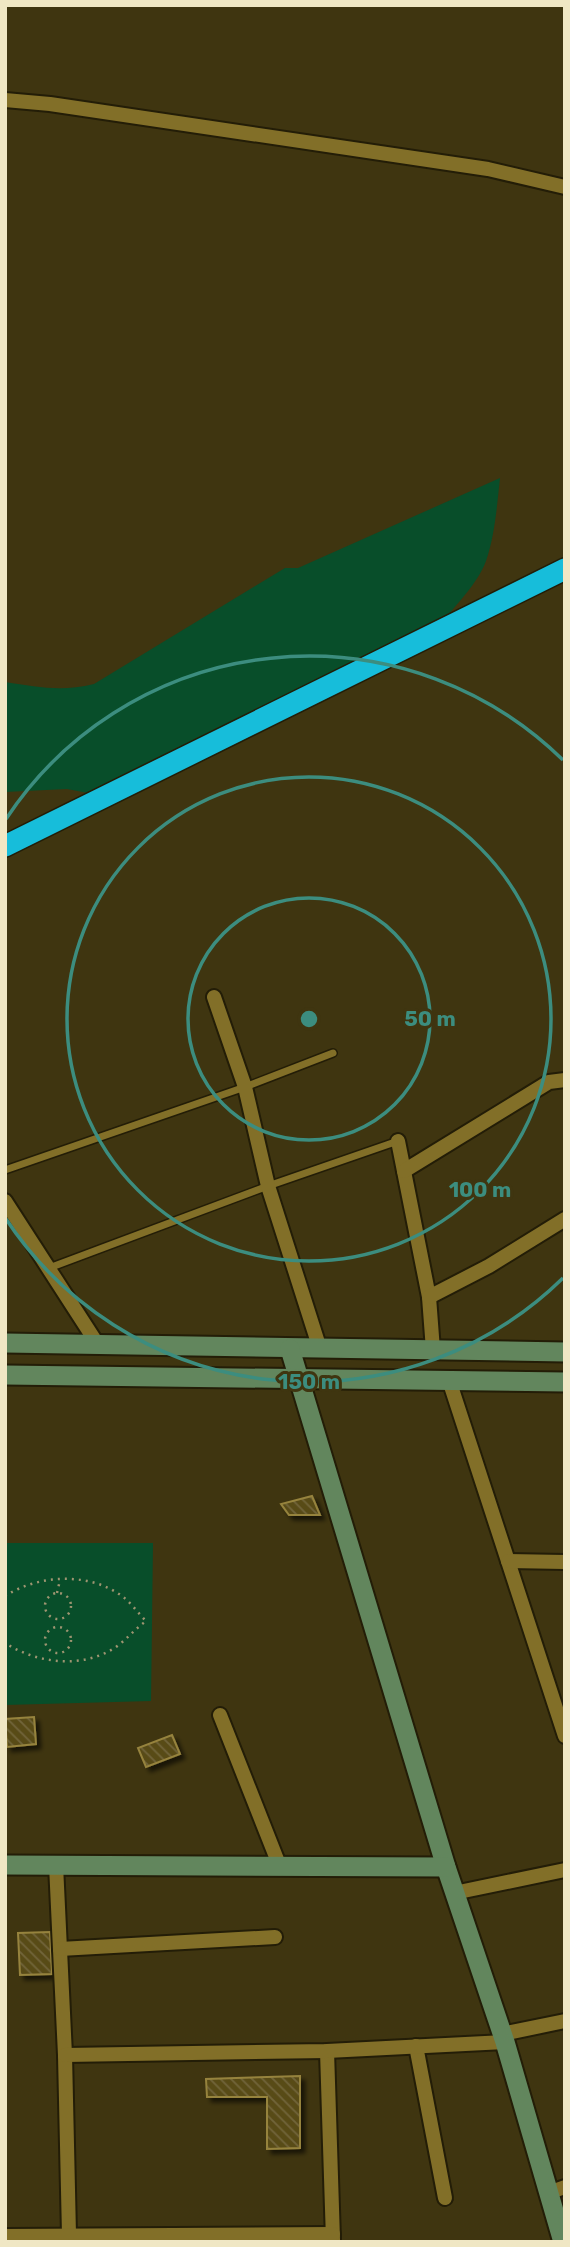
<svg xmlns="http://www.w3.org/2000/svg" width="570" height="2247" font-family="Rubik,sans-serif">
<style>
.green{fill:#084e2a}
.building{fill:url(#building-back-hatch);stroke:#96833e;stroke-width:2;filter:url(#shadow)}
.lines{fill:none;stroke-linecap:round;stroke-linejoin:round}
.lane-casing{stroke:#231d07;stroke-width:10}
.street-casing{stroke:#231d07;stroke-width:18}
.secondary-casing{stroke:#231d07;stroke-width:23}
.highway-casing{stroke:#231d07;stroke-width:24}
.path{stroke:#9e9571;stroke-width:2.5;stroke-dasharray:2 5;stroke-linecap:butt}
.lane{stroke:#826f28;stroke-width:7}
.street{stroke:#826f28;stroke-width:14}
.secondary{stroke:#62865d;stroke-width:19}
.highway{stroke:#17bdda;stroke-width:21}
.ring{fill:none;stroke:#3c8d7f;stroke-width:3.5}
.centre{fill:#3c8d7f;stroke:#3f3510;stroke-width:3.5}
.ring-label{font-size:21px;text-anchor:middle;font-weight:bold;fill:#3c8d7f;stroke:#3f3510;stroke-width:6;stroke-linejoin:round;paint-order:stroke}
</style>
<defs>
<pattern id="building-back-hatch" width="6" height="6" patternUnits="userSpaceOnUse" patternTransform="scale(1.75)"><rect width="6" height="6" fill="#594b19"/><path d="M-1 5l2 2M0 0l6 6M5-1l2 2" fill="none" stroke="#716539"/></pattern>
<filter id="shadow"><feDropShadow dx="4.5" dy="4.5" stdDeviation="2" flood-color="#0009"/></filter>
</defs>
<rect width="100%" height="100%" fill="#3f3510"/>
<!-- green -->
<g class="green">
<path d="M500,478C497,505 495,535 486,561C477,586 447,615 429,636L104,796L67,789L5,792V682C38,687 61,692 94,684L285,568H298Z"/>
<path d="M5,1543H153L151,1701L5,1705Z"/>
</g>
<!-- building -->
<g class="building">
<path d="M312,1496L320,1515H289L281,1504Z"/>
<path d="M34,1717L36,1744L7,1747L5,1719Z"/>
<path d="M172,1735L180,1754L146,1767L138,1748Z"/>
<path d="M50,1932L52,1974L20,1975L18,1933Z"/>
<path d="M300,2076V2148L267,2149V2097H207L206,2079Z"/>
</g>
<g class="lines">
<!-- lane casing -->
<g class="lane-casing">
<g id="lane">
<path d="M5,1170L245,1087L333,1053"/>
<path d="M49,1268L268,1186L398,1141"/>
</g>
</g>
<!-- street casing -->
<g class="street-casing">
<g id="street">
<path d="M5,100L50,104L488,169L565,187"/>
<path d="M214,997L245,1087L268,1186L320,1349"/>
<path d="M398,1141L429,1297L433,1350"/>
<path d="M404,1171L549,1082L565,1080"/>
<path d="M5,1201L98,1345"/>
<path d="M429,1297L489,1266L565,1219"/>
<path d="M449,1380L565,1736"/>
<path d="M508,1561L565,1562"/>
<path d="M220,1715L280,1867"/>
<path d="M56,1865L65,2055L69,2235"/>
<path d="M454,1893L565,1870"/>
<path d="M60,1949L275,1937"/>
<path d="M502,2034L565,2021"/>
<path d="M416,2046L445,2198"/>
<path d="M327,2051L333,2240"/>
<path d="M65,2055L327,2051L505,2042"/>
<path d="M548,2193L565,2187"/>
<path d="M5,2236L333,2234"/>
</g>
</g>
<!-- secondary casing -->
<g class="secondary-casing">
<g id="secondary">
<path d="M5,1343L565,1352"/>
<path d="M290,1349L446,1867L505,2042L563,2242"/>
<path d="M5,1375L565,1382"/>
<path d="M5,1865L446,1867"/>
</g>
</g>
<!-- highway casing -->
<g class="highway-casing">
<path id="highway" d="M5,846L565,569"/>
</g>
<!-- path -->
<g class="path">
<path d="M57,1593L60,1580"/>
<circle cx="58" cy="1606" r="13"/>
<path d="M5,1596C38,1575 86,1572 119,1594C130,1601 137,1612 146,1621C135,1629 127,1639 116,1647C83,1669 38,1664 5,1643"/>
<circle cx="58" cy="1640" r="13"/>
</g>
<!-- lane -->
<use href="#lane" class="lane"/>
<!-- street -->
<use href="#street" class="street"/>
<!-- secondary -->
<use href="#secondary" class="secondary"/>
<!-- highway -->
<use href="#highway" class="highway"/>
</g>
<!-- distance rings -->
<g class="ring">
<circle cx="309" cy="1019" r="121"/>
<circle cx="309" cy="1019" r="242"/>
<path d="M563 1278A363 363 0 0 1 6 1219M6 819A363 363 0 0 1 563 760"/>
</g>
<circle cx="309" cy="1019" r="10" class="centre"/>
<g class="ring-label">
<text x="430" y="1026">50 m</text>
<text x="480" y="1197">100 m</text>
<text x="309" y="1389">150 m</text>
</g>
<!-- border -->
<rect width="570" height="2247" fill="none" stroke="#f0e7c4" stroke-width="14"/>
</svg>
